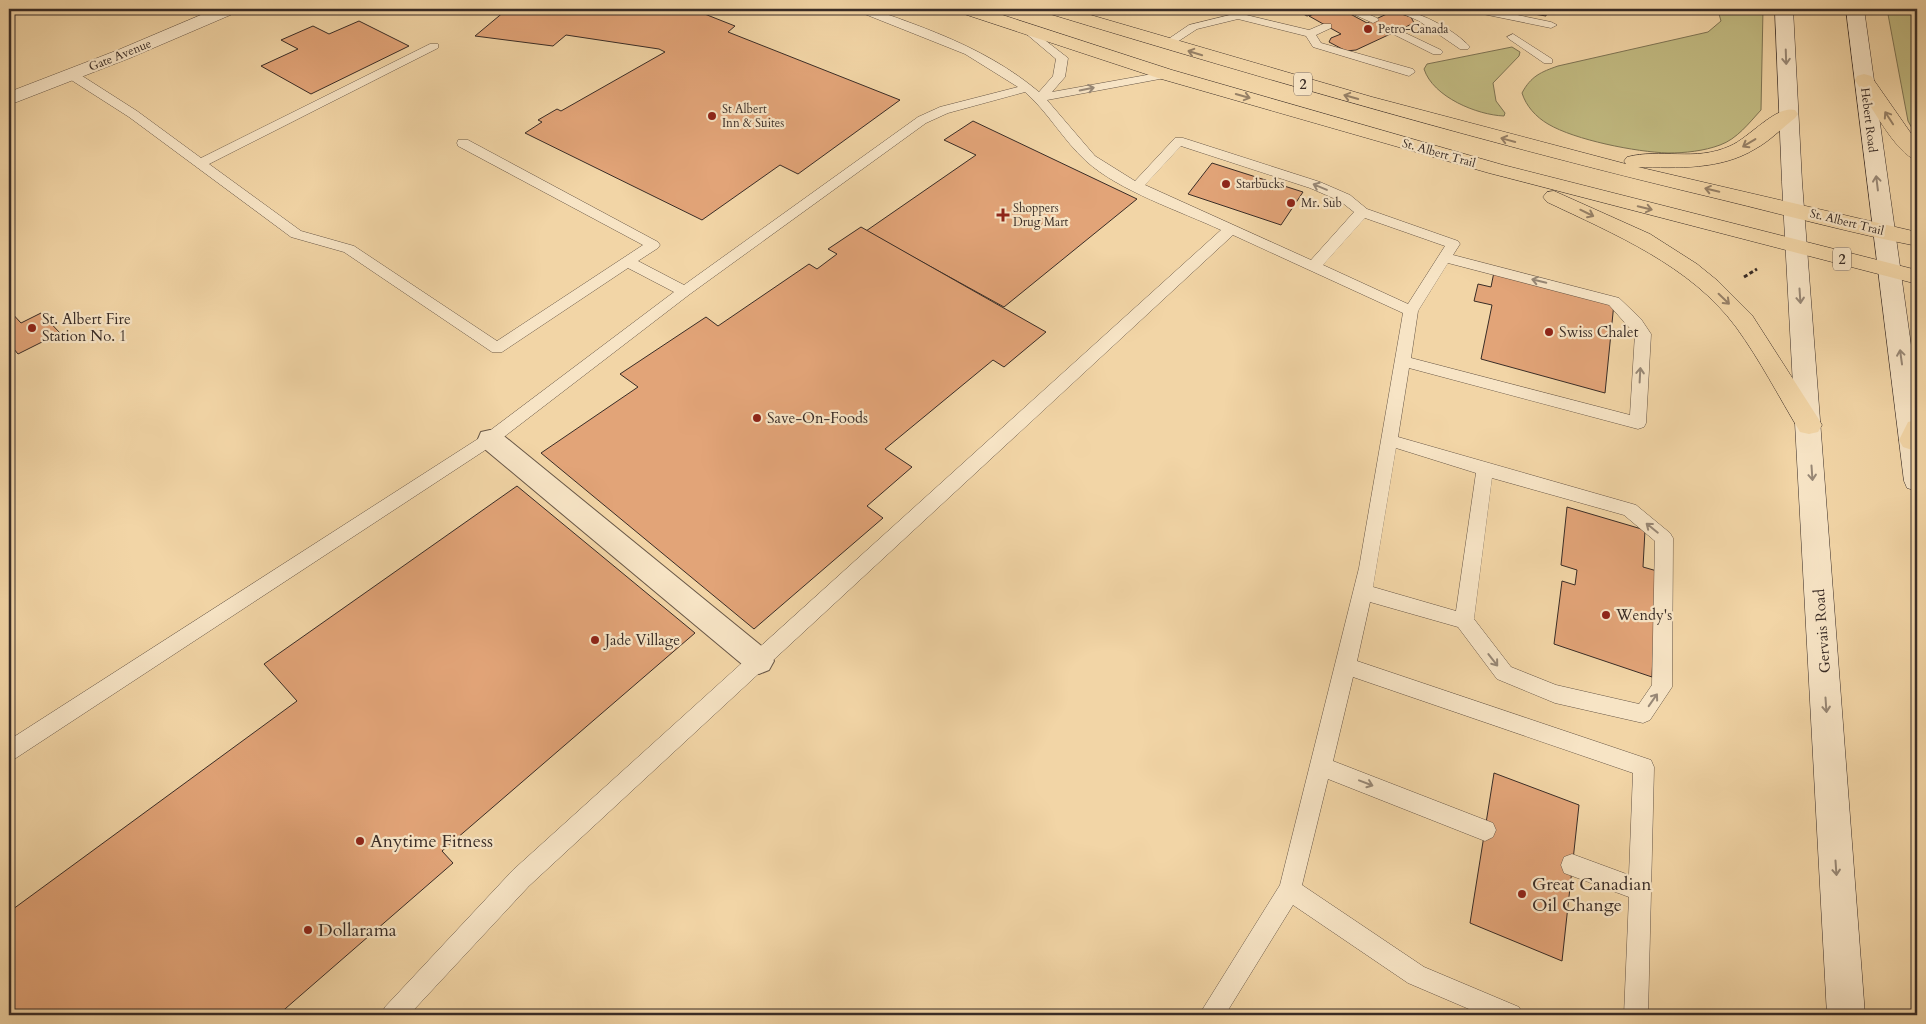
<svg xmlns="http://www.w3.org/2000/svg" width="1926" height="1024" font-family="Cardo,serif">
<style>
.green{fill:#c2bb82;stroke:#7e7454}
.building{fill:#e2a478;stroke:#392c26}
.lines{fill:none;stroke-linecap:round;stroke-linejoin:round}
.service-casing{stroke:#675646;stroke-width:1}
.pedestrian-casing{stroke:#675646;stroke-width:2}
.tertiary-casing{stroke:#675646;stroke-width:1}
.secondary-casing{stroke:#392c26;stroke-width:1}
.primary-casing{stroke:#392c26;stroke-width:1}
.path{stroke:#392c26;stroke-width:3;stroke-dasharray:4 2.5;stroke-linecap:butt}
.service{fill:#f7e4c5;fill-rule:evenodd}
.pedestrian{fill:#f7e4c5;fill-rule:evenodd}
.tertiary{fill:#f7e4c5;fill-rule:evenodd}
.secondary{fill:#f7e4c5;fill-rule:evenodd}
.primary{fill:#f2d5a6;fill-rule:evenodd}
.oneway{stroke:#968066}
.oneway2{stroke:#988876}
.poi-dot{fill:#8f2418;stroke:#f7e4c5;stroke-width:2}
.labels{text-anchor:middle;stroke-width:4.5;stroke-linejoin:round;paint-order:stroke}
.far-poi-label{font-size:12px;fill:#392c26;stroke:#f7e4c5;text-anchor:start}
.far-street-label{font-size:12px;fill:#392c26;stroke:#f7e4c5}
.shield{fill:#f7e4c5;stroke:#726356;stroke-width:1}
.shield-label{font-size:14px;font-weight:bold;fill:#392c26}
.poi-label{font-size:15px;fill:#392c26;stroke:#f7e4c5;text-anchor:start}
.street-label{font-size:15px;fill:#392c26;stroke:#f7e4c5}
.near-poi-label{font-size:18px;fill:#392c26;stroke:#f7e4c5;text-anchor:start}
</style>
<rect width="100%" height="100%" fill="#f2d5a6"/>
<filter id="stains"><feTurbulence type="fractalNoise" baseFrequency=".004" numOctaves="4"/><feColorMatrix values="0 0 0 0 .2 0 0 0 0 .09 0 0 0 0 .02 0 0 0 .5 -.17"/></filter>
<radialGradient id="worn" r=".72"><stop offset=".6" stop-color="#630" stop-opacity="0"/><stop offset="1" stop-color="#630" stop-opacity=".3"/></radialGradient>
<!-- green -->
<g class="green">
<path d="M1714,9H1763L1761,110C1749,123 1737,139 1720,145C1704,151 1685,153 1668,153C1636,152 1575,140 1548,124C1536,117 1526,106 1522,93C1531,76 1541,72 1558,66L1708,32L1721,21L1719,14Z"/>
<path d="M1887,9H1917V137L1908,121Z"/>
<path d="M1512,47L1520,52L1519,56L1493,83L1496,101L1505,113L1504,116C1477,115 1433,97 1424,69L1427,64Z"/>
</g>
<!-- building -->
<g class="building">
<path d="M504,9H692L735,26L728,32L900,100L798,174L780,165L702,220L525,133L542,122L538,120L557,109L561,111L665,52L659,49L566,35L553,46L475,36L505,11Z"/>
<path d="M1294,9H1326L1307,16Z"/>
<path d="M1326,9H1341L1367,23L1389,13H1398L1411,17L1414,23L1356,50L1346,51L1329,42L1331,38L1341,34L1309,16Z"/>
<path d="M1503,9H1547L1546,16Z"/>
<path d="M359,21L409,46L311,94L261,66L298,49L281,40L313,26L329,34Z"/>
<path d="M973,121L1137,199L1004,307L866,231L976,155L944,140Z"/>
<path d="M1212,163L1303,192L1281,225L1188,194Z"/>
<path d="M861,227L1046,332L1004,367L993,360L885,449L912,467L867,506L883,518L754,629L541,453L638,387L620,374L706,317L718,326L809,264L817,269L837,254L828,249Z"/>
<path d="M1494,272L1614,303L1605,393L1481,359L1492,305L1474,301L1478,284L1491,287Z"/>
<path d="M9,310L21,323L41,313L60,333L18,354L9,343Z"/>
<path d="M517,486L695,633L442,851L453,863L278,1015H9V912L297,701L264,664Z"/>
<path d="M1567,507L1645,530L1643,567L1657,571L1652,677L1554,644L1562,581L1575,585L1577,570L1561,565Z"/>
<path d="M1494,773L1579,805L1562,961L1470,923Z"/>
</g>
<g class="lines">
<!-- service casing -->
<g class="service-casing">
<g id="service">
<path d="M856,9C875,9 892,16 911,23C957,40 1001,60 1039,92L1053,76L1056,59L1024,32V28L1028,27L1068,58L1065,77L1052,92L1169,71V77L1165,78L1047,100L1095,156L1135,181L1175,138H1183L1320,182L1350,195L1367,209L1458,241L1460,244L1453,255L1619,298L1641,319L1651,334L1646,423L1644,427L1638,429L1409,368L1398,437L1636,505L1670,533L1673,538L1672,687L1650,720L1643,723L1555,703L1497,679L1458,627L1370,602L1357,661L1651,760L1654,767L1648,1015H1624L1629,897L1564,873L1561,865L1564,857L1572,854L1629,875L1633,773L1353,677L1333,761L1493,823L1496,830L1493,837L1485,841L1328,779L1302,885L1424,967L1519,1007L1523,1015H1483L1408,983L1293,905L1225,1015H1199L1280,885L1359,568L1403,313L1233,235L529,886L409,1015H381L385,1007L513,870L1221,230C1180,211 1119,191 1086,161C1063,140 1048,112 1025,92L948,113L926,123L690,294L496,443L16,758L9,760V740L484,435L674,292L628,268L502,352H492L344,252L291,237L129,117L68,78V72H76L137,111L201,158L430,44H438V48L209,164L301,231L354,246L497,341L643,245L458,146L457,143L458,140H468L658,242L660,245L658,248L638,261L684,285L918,117L940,107L1018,87L965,54L857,11ZM1181,146L1310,188L1340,201L1354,212L1311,260L1145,185ZM1365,218L1445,246L1408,304L1323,265ZM1448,263L1609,305L1635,334L1630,415L1411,358L1418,311ZM1396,448L1476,473L1456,611L1373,587ZM1492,478L1624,515L1655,541L1652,685L1639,704L1556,685L1511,667L1474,619Z"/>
<path d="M1357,9L1377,18L1379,20L1373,23L1353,14V10Z"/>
<path d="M1392,9C1415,8 1455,30 1470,47L1468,49H1460L1419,21Z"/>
<path d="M1467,9H1488L1551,22L1557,25L1551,28L1473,12Z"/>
<path d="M1238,13L1309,30L1323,24H1331V28L1316,35L1321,43L1413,69L1415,72L1409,76L1313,47L1306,36L1238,19L1197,29L1171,46H1163L1161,44L1189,25Z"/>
<path d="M1397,29L1441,50L1443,52L1441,54H1433L1393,34V30Z"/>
<path d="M1513,34L1552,59V63H1544L1509,39L1507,37Z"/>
</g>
</g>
<!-- pedestrian casing -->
<g class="pedestrian-casing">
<path id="pedestrian" d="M490,430L499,432L769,652L774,661L769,670L759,674L749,670L481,446L478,439L481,432Z"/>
</g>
<!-- tertiary casing -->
<g class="tertiary-casing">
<path id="tertiary" d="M215,9H238L235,13L130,58L9,105V92L118,50Z"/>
</g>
<!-- secondary casing -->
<g class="secondary-casing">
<g id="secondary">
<path d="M1775,9H1793L1802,182L1865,1015H1827L1782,182Z"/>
<path d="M1846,9H1864L1917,388V491L1907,488L1904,481Z"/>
</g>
</g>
<!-- primary casing -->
<g class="primary-casing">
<g id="primary">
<path d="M958,9H984L1172,70L1503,165L1917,270V284L1489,173L1158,78L961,13Z"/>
<path d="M1044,9H1070L1372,97L1626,164L1624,161L1627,157C1660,148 1695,162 1730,146C1749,138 1776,105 1795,110L1798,114L1795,118C1782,128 1770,141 1755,149C1721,170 1677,168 1638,167L1917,232V246C1852,233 1788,216 1723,200C1496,146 1271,81 1047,13Z"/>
<path d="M1864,74L1871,76L1917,142V160C1896,155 1867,99 1855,80L1857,76Z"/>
<path d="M1554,191L1650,234L1697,264L1718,281L1752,315L1818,418L1822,425L1818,432L1809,434L1800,432C1779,397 1760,360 1736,327C1690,265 1614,234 1547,202L1543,197L1547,192Z"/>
<path d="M1917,420V448L1912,450L1903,447L1899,440L1908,422Z"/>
</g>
</g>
<!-- path -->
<path class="path" d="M1744,277L1757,269"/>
<!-- service -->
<use href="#service" class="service"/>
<!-- pedestrian -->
<use href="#pedestrian" class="pedestrian"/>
<!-- tertiary -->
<use href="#tertiary" class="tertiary"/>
<!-- secondary -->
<use href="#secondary" class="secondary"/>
<!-- primary -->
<use href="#primary" class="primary"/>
</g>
<!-- one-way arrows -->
<defs><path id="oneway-shaft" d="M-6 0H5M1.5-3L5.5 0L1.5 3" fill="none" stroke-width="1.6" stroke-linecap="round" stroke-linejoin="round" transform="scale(1.25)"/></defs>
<g class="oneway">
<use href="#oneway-shaft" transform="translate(1195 53) rotate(-163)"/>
<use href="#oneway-shaft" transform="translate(1243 96) rotate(16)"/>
<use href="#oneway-shaft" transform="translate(1351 97) rotate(-164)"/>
<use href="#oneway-shaft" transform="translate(1889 118) rotate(-123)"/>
<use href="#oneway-shaft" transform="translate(1508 140) rotate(-165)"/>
<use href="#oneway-shaft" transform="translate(1749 143) rotate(149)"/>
<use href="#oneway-shaft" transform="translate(1712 190) rotate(-167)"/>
<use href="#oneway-shaft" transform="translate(1645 208) rotate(14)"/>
<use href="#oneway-shaft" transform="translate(1587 213) rotate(26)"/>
<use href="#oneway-shaft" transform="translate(1724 299) rotate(44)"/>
</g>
<g class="oneway2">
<use href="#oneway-shaft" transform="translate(1786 57) rotate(88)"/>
<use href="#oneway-shaft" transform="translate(1087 89) rotate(-12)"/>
<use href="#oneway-shaft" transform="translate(1877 183) rotate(-97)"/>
<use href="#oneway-shaft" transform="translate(1320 187) rotate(-157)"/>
<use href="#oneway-shaft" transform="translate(1539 281) rotate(-167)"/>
<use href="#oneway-shaft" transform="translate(1800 296) rotate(86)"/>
<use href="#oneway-shaft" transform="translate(1901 357) rotate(-98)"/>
<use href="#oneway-shaft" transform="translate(1640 375) rotate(-87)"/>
<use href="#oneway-shaft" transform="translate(1812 473) rotate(86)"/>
<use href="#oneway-shaft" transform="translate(1652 528) rotate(-141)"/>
<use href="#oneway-shaft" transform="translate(1493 660) rotate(52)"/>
<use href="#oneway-shaft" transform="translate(1653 700) rotate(-55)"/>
<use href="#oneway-shaft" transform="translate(1826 705) rotate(86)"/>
<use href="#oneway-shaft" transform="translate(1366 783) rotate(21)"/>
<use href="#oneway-shaft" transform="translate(1836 868) rotate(86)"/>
</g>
<!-- markers -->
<g class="poi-dot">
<circle cx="1368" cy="29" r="5"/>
<circle cx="712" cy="116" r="5"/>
<circle cx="1226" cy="184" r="5"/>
<circle cx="1291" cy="203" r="5"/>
<path d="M1000.5 207.5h5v5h5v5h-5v5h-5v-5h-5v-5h5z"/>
<circle cx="32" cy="328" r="5"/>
<circle cx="1549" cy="332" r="5"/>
<circle cx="757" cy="418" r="5"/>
<circle cx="1606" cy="615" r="5"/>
<circle cx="595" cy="640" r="5"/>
<circle cx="360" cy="841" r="5"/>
<circle cx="1522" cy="894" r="5"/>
<circle cx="308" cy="930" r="5"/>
</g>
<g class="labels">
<!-- far-poi labels -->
<g class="far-poi-label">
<text x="1378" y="33">Petro-Canada</text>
<text x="722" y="113">St Albert<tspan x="722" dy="14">Inn &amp; Suites</tspan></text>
<text x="1236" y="188">Starbucks</text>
<text x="1301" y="207">Mr. Sub</text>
<text x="1013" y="212">Shoppers<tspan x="1013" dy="14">Drug Mart</tspan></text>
</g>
<!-- far-street labels -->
<g class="far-street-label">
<text transform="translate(120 55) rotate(-22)" y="4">Gate Avenue</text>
<text transform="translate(1869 120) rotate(83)" y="4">Hebert Road</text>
<text transform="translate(1439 153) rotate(16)" y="4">St. Albert Trail</text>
<text transform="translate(1847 222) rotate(14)" y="4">St. Albert Trail</text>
</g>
<!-- shield labels -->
<g class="shield">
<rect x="1294" y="72.5" width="18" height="23" rx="4"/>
<rect x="1833" y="247.5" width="18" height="23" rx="4"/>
</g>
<g class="shield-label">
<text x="1303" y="89">2</text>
<text x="1842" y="264">2</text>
</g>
<!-- poi labels -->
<g class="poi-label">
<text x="42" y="324">St. Albert Fire<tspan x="42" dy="17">Station No. 1</tspan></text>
<text x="1559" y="337">Swiss Chalet</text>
<text x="767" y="423">Save-On-Foods</text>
<text x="1616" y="620">Wendy's</text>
<text x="605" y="645">Jade Village</text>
</g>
<!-- street labels -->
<g class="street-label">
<text transform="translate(1822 631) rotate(-94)" y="5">Gervais Road</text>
</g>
<!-- near-poi labels -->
<g class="near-poi-label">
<text x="370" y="847">Anytime Fitness</text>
<text x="1532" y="890">Great Canadian<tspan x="1532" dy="21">Oil Change</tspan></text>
<text x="318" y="936">Dollarama</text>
</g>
</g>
<!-- margin -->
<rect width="1926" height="1024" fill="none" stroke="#f2d5a6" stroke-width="30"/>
<rect x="10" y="10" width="1906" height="1004" fill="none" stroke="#392c26" stroke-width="2.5"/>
<rect x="15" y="15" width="1896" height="994" fill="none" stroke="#392c26"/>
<rect width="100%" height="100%" filter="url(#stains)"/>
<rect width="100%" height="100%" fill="url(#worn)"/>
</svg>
